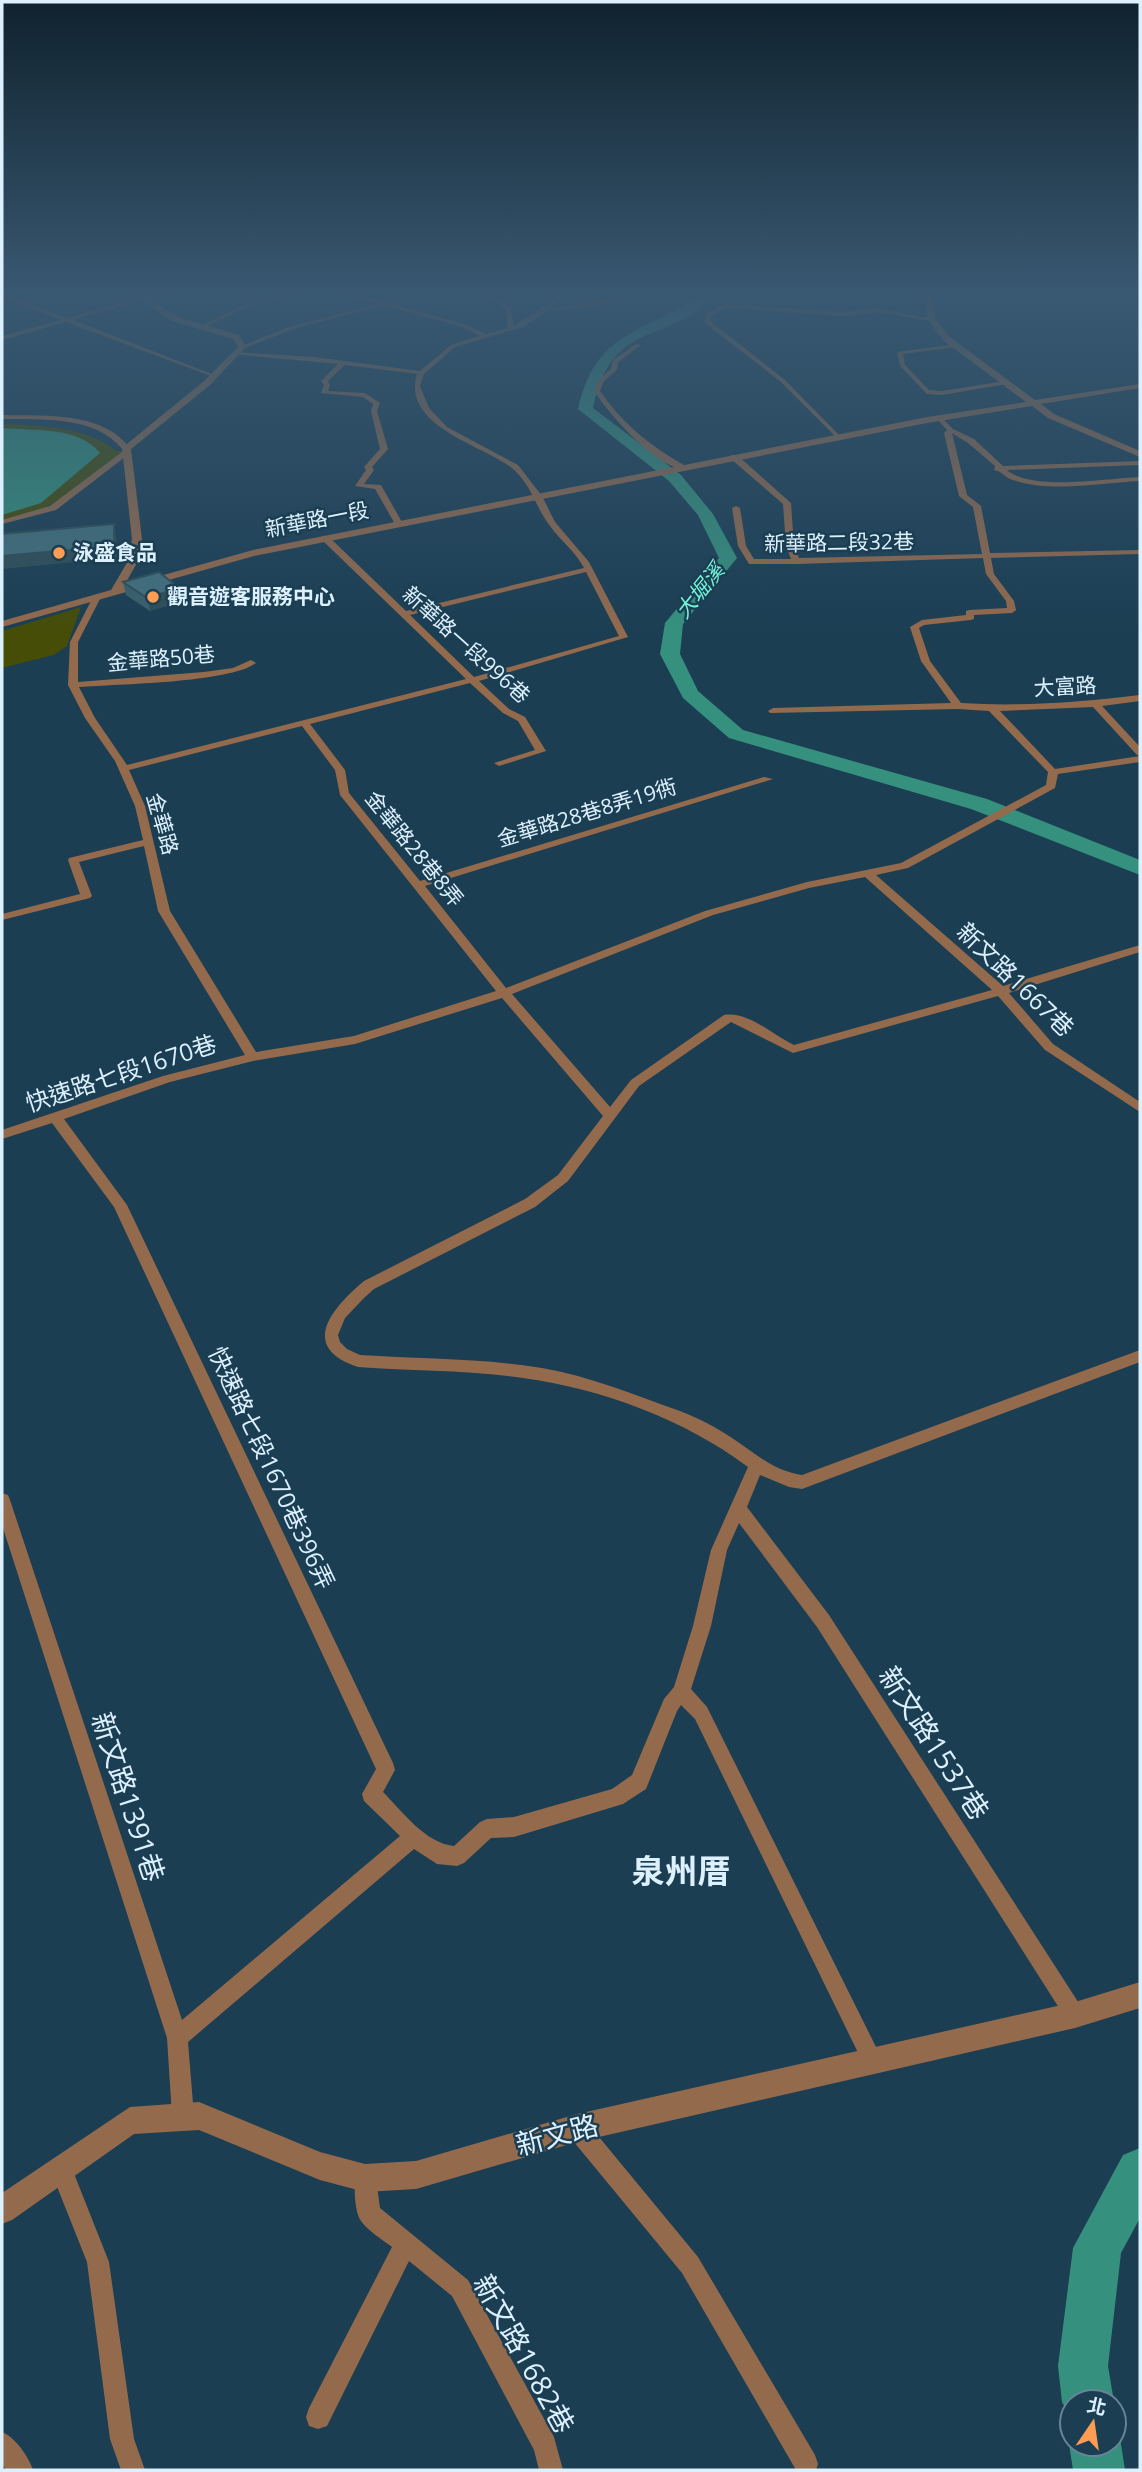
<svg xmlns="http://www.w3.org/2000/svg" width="1142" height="2472" font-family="'Open Sans','Noto Sans TC',sans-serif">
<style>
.green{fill:#454d07}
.water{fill:#35917e}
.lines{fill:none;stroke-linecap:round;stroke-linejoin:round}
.river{fill:#35917e;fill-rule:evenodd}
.minor{fill:#946a4d;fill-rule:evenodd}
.tertiary{fill:#946a4d;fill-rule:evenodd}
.wall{fill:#39606c}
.shaded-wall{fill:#2e4e58}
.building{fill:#42707d;stroke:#2e4e58;stroke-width:2}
.poi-dot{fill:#fc9d53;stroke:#1b3e53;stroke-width:2.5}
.labels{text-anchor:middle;stroke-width:5;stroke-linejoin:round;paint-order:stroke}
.far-street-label{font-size:21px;fill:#dcf0fd;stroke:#1b3e53}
.far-poi-label{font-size:21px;font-weight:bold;fill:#dcf0fd;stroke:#1b3e53;text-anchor:start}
.far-water-label{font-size:21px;font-style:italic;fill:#75f5d8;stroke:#1b3e53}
.street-label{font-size:24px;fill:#dcf0fd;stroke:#1b3e53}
.near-street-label{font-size:28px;fill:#dcf0fd;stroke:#1b3e53}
.near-quarter-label{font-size:33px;font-weight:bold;fill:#dcf0fd;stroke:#1b3e53}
</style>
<rect width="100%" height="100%" fill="#1b3e53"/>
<!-- green -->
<g class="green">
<path d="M2,424C39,425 87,427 117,451H124C86,482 52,513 2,522Z"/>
<path d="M81,607L67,646L54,655L2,668V631Z"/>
</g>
<!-- water -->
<path class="water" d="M2,428C33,431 79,426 100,453L41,503L2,515Z"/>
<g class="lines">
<!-- river -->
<g class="river">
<path d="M698,289H710L712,297C664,347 612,318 593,408L681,475L713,514L737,558L683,624L680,654L698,691L743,730L987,799L1140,860V875L971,809L729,738L683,698L660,654L665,623L719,558L698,515L669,481L578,409C596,330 641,335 699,296Z"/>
<path d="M1140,2148V2218L1121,2253L1108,2366L1114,2402H1072V2421L1062,2402L1058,2366L1073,2248L1123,2155Z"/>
<path d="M1114,2427L1121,2444L1125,2470H1073L1069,2444L1072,2437V2444H1114Z"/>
</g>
<!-- minor -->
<g class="minor">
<path d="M306,289H317L252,305L203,328L198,327L248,303Z"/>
<path d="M329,289H339L467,325L486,334L508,328L506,310L478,289H485L511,308L514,326L552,301L557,289H563L558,302L551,308L616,300L619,302L545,312L523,327L455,347L424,374L420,386L429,408L447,427L518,465L542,496L555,522L589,562L628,637L479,681L509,709L525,717L546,751L499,766L494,763L535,750L518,721L503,713L470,683L310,724L345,770L349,793L420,881L764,777L773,779L425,886L506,988L705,911L807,882L901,863L1046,785L1048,772L989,711L958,709L770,713L768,711L773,708L951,703L921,661L910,627L922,620L966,615V611L969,610L1007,608L1006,601L986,574L983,558L797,564H749L738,546L732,508L736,506L740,508L746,546L754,559H791L786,546L783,504L731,459V455H737L791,503L794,546L799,558L982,554L973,507L959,496L944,433L947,430L937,419V417H941L953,429L974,439L1003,466L1140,461V465L1007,470C1032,492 1108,478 1140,477V481C1099,483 1052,493 1013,480C1005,478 1002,471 994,470L995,466L968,443L952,433L967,495L981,506L990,553L1140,550V554L991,558L994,574L1014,601L1016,610L1012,613L974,615V619L971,620L924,625L919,628L930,661L961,703C1021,707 1081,702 1140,695V701L1102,706L1140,747V756L1137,755L1093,707L1000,711L1055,769L1140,756V762L1058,774L1055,788L908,868L876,875L1003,986L1140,945V952L1009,993L1053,1044L1140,1102V1112L1045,1050L998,996L793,1053L731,1022L639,1086L568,1181L535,1207L374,1289L364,1298L345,1318L338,1335L340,1342L347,1349L360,1355C420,1359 482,1358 542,1368C589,1376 635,1395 680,1411C698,1418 716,1427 732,1438C755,1453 773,1471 802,1475L1140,1350V1362L802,1489L789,1487L760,1475L747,1507L829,1615L1082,2008L1085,2015L1082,2022L1075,2025L1068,2022L817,1627L739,1523L727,1550L711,1626L691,1689L707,1707L879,2053L883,2060L879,2067L872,2071L865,2067L695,1719L681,1705L677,1711L646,1789L623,1804L514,1837L491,1838L464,1863L457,1866L437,1864L414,1849L188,2042L194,2116L191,2124L183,2127L175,2124L172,2116L167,2038L2,1525V1493L8,1495L10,1500L182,2020L400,1836L364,1801L362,1794L376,1769L114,1207L52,1123L2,1139V1130L163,1076L245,1055L158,911L144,846L79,862L92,896L90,898L2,920V914L80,894L68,860L69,858L143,840L135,806L115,761L85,718L68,685L70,642L93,597L97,594L101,597L78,642V682L204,672L233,668L251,660L256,663C229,683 117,684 79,687L95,718L127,765L466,679L322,540V536H328L406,611L584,568C576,552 560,540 550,526C536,508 531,484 512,468C483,445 401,426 417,374L345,365L328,381L330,385L328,391L365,393L380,403L377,411L388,449L372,467L374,470L364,484L381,485L403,524L399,526L395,524L375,489L355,486L366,470L364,467L380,449L371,411L373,404L363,397L321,393L324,385L321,381L338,364L231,354L234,352L314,357L420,371L451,345L480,336L463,327L383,305L296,328L244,348L239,347L292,326L378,304ZM586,572L619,636L474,677L410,615ZM302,726L335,770L340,795L496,991L354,1036L256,1052L170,911L145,806L129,770ZM865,877L992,990L794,1045C772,1035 749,1011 724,1015L631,1080L610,1107L512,994L713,915L809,888ZM502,998L603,1116L558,1175L525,1199L364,1281C332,1308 298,1347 358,1367C413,1371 468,1370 523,1378C602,1389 684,1419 748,1467L711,1550L693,1626L674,1687L664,1699L632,1775L612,1789L514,1817L487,1819L480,1822L454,1846C425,1843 403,1812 383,1792L395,1770L393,1763L127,1205L64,1119L170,1082L253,1061L355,1044Z"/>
<path d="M168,290L173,291L73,320L214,375V377L66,322L2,340V336L61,320L2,297V293L67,318Z"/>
<path d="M724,304L845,312L876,308L934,319L931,321L876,312L845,316L725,308L711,316L710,321L785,380L840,436L838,439L781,382L705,323L706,314Z"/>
<path d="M636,344L641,345L618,362L617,370L604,381L600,391C622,423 650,446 684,465V469C656,468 609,414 594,391L599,379L611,369L613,360Z"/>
<path d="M957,344L955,347L903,354L905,365L929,390L942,391L1005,381L1007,384L942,395L927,394L900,366L897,352Z"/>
<path d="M2,415C44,416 102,411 130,448L123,450C96,415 42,420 2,419Z"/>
<path d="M122,452L129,454L56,510L2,524V520L50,506Z"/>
<path d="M577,2117L585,2120L698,2257L815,2455L818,2464L816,2470H796L682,2273L569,2136L566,2128L569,2120Z"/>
<path d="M61,2158L69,2161L109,2262L134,2439L145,2470H121L110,2439L87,2262L50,2169L53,2161Z"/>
<path d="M365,2167L373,2170L376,2178L380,2208L468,2280L554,2437L563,2470H539L534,2450L452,2296L409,2261L327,2426L318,2429L309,2426L306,2417L309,2408L392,2247C383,2240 368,2231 361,2221C354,2212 353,2180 357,2170Z"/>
<path d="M2,2432C16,2438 28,2456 33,2470H6L2,2464Z"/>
</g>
<!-- tertiary -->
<g class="tertiary">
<path d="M127,289H135L178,317L239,335L246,347L210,385L131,449L142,539L138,561L124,586L253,550L927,417L1026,402L944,341L927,319L926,289H934L935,319L950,337L1035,400L1140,384V388L1041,404L1054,414L1140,451V457L1048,418L1032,406L927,423L254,556L2,627V621L111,590L128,561L132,539L122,448L204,381L238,347L233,339L172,321Z"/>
<path d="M1140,1982V2008L1075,2028L577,2142L416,2189L365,2192L320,2180L199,2130L134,2134L12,2220L2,2224V2193L130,2107L199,2102L320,2152L365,2164L416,2161L577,2114L1075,2002Z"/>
</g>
</g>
<!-- wall -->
<path class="wall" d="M123,582L182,601L150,611L126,595Z"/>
<!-- shaded-wall -->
<g class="shaded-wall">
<path d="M114,524L116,537L117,558L2,569V556Z"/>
<path d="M179,588L182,601L150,611L147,598Z"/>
</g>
<!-- building -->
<g class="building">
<path d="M114,524V546L2,556V534Z"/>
<path d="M159,572L179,588L147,598L123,582Z"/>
</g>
<!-- sky -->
<linearGradient id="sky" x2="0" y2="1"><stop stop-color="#0f222e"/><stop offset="0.46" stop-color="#395871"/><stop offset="1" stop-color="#395871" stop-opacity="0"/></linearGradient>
<rect width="1142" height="635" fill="url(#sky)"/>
<!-- markers -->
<g class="poi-dot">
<circle cx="59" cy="553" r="7"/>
<circle cx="153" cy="597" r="7"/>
</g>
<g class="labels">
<!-- far-street labels -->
<g class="far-street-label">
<text transform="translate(317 520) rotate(-11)" y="7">新華路一段</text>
<text transform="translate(839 543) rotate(-1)" y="7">新華路二段32巷</text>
<text transform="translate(466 645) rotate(42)" y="7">新華路一段996巷</text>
<text transform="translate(161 659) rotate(-5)" y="7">金華路50巷</text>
<text transform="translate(1065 687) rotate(-3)" y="7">大富路</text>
<text transform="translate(587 813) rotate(-17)" y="7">金華路28巷8弄19衖</text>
<text transform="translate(162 824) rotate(74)" y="7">金華路</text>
<text transform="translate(414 849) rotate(51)" y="7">金華路28巷8弄</text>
</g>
<!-- far-poi labels -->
<g class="far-poi-label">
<text x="73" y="560">泳盛食品</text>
<text x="167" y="604">觀音遊客服務中心</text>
</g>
<!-- far-water labels -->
<g class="far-water-label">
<text transform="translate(700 591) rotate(-51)" y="7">大堀溪</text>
</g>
<!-- street labels -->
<g class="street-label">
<text transform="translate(1015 980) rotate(44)" y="8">新文路1667巷</text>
<text transform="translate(121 1074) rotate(-18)" y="8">快速路七段1670巷</text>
<text transform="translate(271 1468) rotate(65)" y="8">快速路七段1670巷396弄</text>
</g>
<!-- near-street labels -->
<g class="near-street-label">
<text transform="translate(934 1743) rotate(57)" y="10">新文路1537巷</text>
<text transform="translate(128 1797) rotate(72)" y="10">新文路1391巷</text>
<text transform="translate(557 2135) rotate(-15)" y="10">新文路</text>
<text transform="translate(524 2354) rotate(61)" y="10">新文路1682巷</text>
</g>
<!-- near-quarter labels -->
<g class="near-quarter-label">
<text x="681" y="1883">泉州厝</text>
</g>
</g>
<!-- border -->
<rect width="1142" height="2472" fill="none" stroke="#dcf0fd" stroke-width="7"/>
<!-- north arrow -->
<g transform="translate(1093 2423) rotate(13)"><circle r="33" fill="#1b3e53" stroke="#688597" stroke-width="2"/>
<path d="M0-5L12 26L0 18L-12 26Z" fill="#fc9d53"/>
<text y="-10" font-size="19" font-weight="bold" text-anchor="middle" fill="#dcf0fd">北</text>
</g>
</svg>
